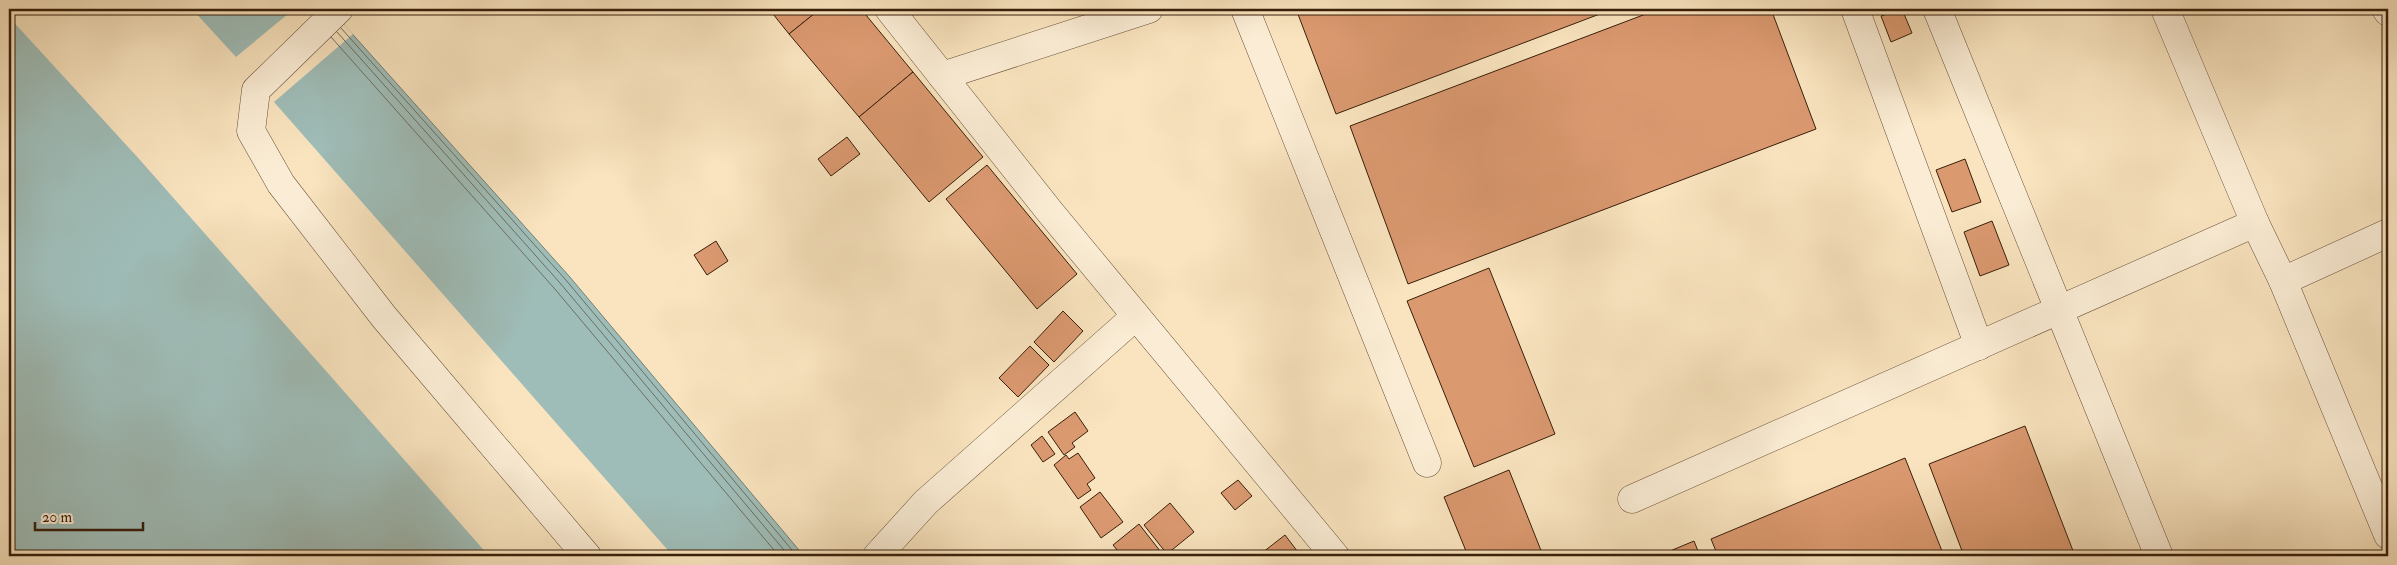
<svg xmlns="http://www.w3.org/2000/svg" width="2397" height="565" font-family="'IM FELL Double Pica',serif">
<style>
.water{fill:#9fbdb8;stroke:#767e72}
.pier{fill:#f9e4bf}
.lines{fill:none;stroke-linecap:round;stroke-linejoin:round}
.shore{stroke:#6c6e61;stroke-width:1}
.building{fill:#db9970;stroke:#381f0a}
.minor-casing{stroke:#685037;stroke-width:29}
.minor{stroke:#fbedd5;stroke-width:28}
</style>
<rect width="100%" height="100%" fill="#f9e4bf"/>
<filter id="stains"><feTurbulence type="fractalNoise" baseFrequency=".004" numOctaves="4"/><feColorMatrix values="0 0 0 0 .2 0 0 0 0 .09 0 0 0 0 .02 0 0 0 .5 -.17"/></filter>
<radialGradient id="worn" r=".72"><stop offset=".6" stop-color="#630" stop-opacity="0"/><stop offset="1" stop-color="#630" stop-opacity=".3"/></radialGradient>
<!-- water -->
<path class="water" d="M9,9H330L569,276L804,556H9Z"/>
<!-- pier -->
<path class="pier" d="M9,9H192L236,57L294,9H330L353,34L274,102L673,556H489L140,160L9,17Z"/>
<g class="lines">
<!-- shore -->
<g class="shore">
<path d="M341,28L565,279L797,556"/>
<path d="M337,32L560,283L789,556"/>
<path d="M331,37L554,288L779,556"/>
</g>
</g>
<!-- building -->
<g class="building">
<path d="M769,9H820L789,34Z"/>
<path d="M820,9H861L913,72L859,117L789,34Z"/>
<path d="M1296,9H1613L1336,114Z"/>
<path d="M1659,9H1771L1816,129L1408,284L1350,126Z"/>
<path d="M1902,9L1912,33L1891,42L1881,16Z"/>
<path d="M913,72L983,157L929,202L859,117Z"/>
<path d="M847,137L860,154L831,176L818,159Z"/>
<path d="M1965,159L1981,202L1952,212L1936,170Z"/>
<path d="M987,165L1077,274L1037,309L946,199Z"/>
<path d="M1992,221L2009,265L1980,276L1964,232Z"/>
<path d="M716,241L728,261L707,275L694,255Z"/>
<path d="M1489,268L1555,434L1474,467L1407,301Z"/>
<path d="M1063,311L1083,331L1054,362L1034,342Z"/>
<path d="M1030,346L1049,365L1018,397L999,378Z"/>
<path d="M1075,412L1088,431L1072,443L1075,447L1064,455L1048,432Z"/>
<path d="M2025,426L2075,556H1964L1929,464Z"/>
<path d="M1042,436L1055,454L1043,462L1031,445Z"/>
<path d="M1078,453L1095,478L1087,484L1091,490L1078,499L1054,465L1066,455L1069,459Z"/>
<path d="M1905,458L1944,556H1718L1711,539Z"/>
<path d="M1509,470L1542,553L1535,556H1468L1444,497Z"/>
<path d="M1238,480L1252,496L1235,510L1221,493Z"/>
<path d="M1100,492L1123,522L1101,538L1080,507Z"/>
<path d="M1170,503L1194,532L1167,554L1144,525Z"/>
<path d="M1139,524L1164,556H1122L1113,545Z"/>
<path d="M1285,535L1301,556H1258Z"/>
<path d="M1694,541L1700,556H1658Z"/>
</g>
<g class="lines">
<!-- minor casing -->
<g class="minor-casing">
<g id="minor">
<path d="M339,9L256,90L251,131L281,184L384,317L587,556"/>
<path d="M889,9L1050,212L1335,556"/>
<path d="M1245,9L1427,463"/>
<path d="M1855,9L1979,346"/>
<path d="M1937,9L2159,556"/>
<path d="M2165,9L2255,223L2283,281L2388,535"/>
<path d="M2386,9L2388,12"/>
<path d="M942,76L1149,9"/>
<path d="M2283,281L2388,233"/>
<path d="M1632,499L2255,223"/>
<path d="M877,556L926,502L1136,316"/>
</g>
</g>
<!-- minor -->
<use href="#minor" class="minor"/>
</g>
<!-- margin -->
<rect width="2397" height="565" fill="none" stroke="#f9e4bf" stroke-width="30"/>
<rect x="10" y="10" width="2377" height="545" fill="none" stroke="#381f0a" stroke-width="2.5"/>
<rect x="15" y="15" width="2367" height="535" fill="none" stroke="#381f0a"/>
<!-- scale -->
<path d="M35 522v8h108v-8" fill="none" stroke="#381f0a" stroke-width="2.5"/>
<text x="42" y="522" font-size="15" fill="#381f0a" stroke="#fbedd5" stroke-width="4" paint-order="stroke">20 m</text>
<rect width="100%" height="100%" filter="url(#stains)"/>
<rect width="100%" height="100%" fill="url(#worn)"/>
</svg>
